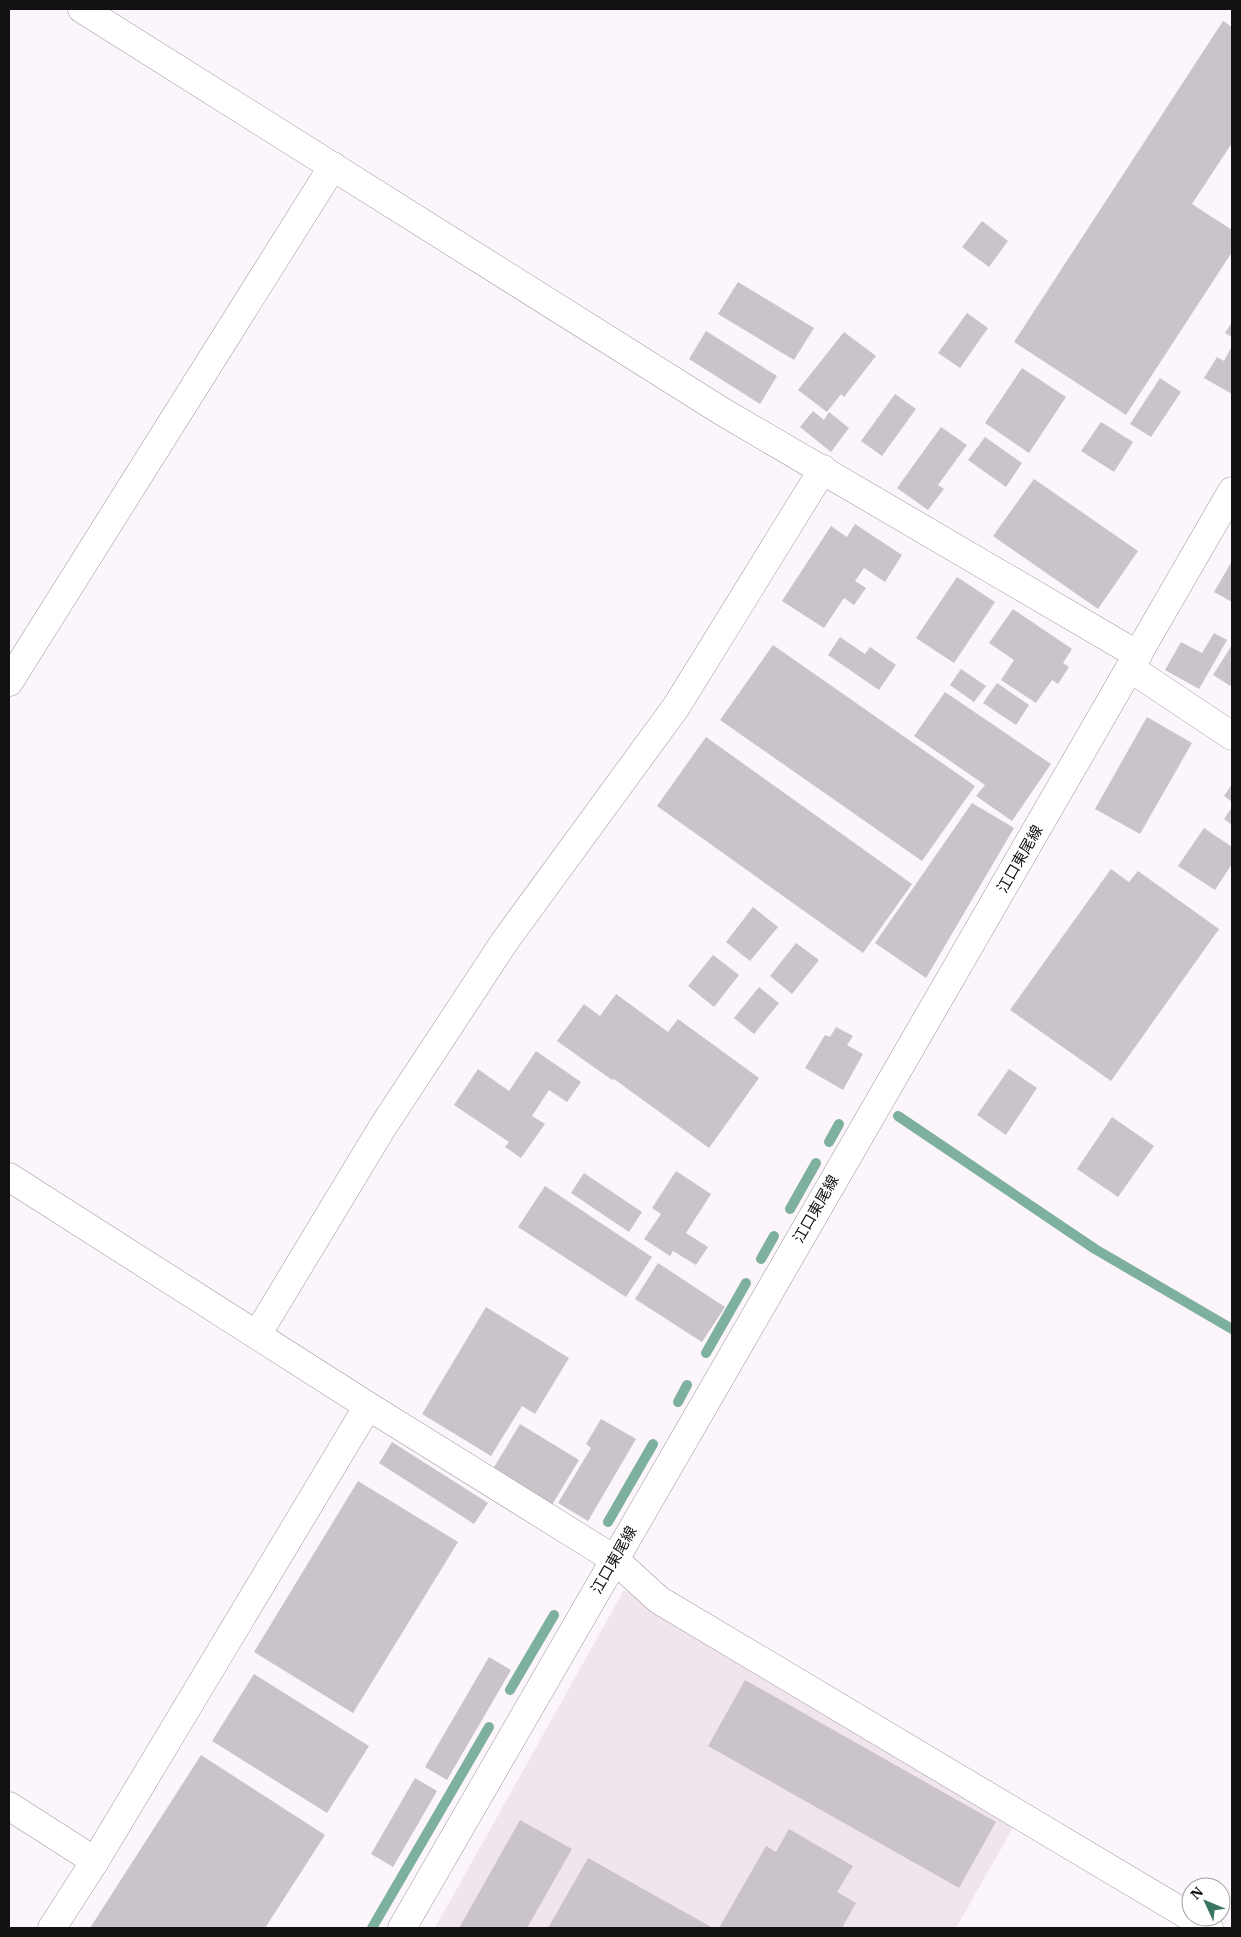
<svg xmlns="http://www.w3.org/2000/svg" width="1241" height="1937" font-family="'IBM Plex Serif','Noto Sans JP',serif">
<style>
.built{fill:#f0e5ef}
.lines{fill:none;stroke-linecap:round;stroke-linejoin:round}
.stream{stroke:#7eb09e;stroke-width:10}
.building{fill:#cac4ca}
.street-casing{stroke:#9e989e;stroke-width:29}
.secondary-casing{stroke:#9e989e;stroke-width:29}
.street{stroke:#fff;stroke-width:28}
.secondary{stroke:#fff;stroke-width:28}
.labels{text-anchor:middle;stroke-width:4.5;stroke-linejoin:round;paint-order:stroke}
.street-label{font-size:15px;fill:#121012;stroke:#fff}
</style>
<rect width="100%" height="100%" fill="#fcf5fb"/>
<!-- built -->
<path class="built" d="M624,1590L1014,1826L956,1928H435Z"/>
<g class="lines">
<!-- stream -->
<g class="stream">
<path d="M898,1116L1095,1249L1232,1329"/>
<path d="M829,1142L839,1124"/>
<path d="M790,1209L816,1163"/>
<path d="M761,1259L774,1236"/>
<path d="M706,1353L746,1283"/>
<path d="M678,1402L687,1385"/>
<path d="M608,1522L653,1444"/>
<path d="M510,1690L554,1615"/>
<path d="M372,1928L489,1727"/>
</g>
</g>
<!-- building -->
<g class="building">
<path d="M1223,21L1232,27V143L1192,204L1232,230V252L1126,415L1014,342Z"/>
<path d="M982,221L1008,241L989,267L962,247Z"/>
<path d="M738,282L814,328L794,360L718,314Z"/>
<path d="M967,313L988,328L960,368L938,353Z"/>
<path d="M1232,322V337L1225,333Z"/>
<path d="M706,331L777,376L760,404L689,359Z"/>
<path d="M844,332L876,356L844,397L841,394L827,412L798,390Z"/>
<path d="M1232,346V394L1204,378L1217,357L1224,361Z"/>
<path d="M1022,368L1066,397L1029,453L985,423Z"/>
<path d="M1160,378L1181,392L1151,437L1130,424Z"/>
<path d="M895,394L916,409L882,456L861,441Z"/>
<path d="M813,411L824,420L829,412L849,428L831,452L800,427Z"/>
<path d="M1101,422L1133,442L1114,472L1081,451Z"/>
<path d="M941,427L967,445L938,485L944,489L928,510L897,488Z"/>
<path d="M985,437L1022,463L1006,487L968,460Z"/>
<path d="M1034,479L1138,551L1098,609L993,536Z"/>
<path d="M855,524L902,555L885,582L864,568L855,581L866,588L854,605L844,598L824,628L782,601L831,526L847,537Z"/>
<path d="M1232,561V602L1214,592Z"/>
<path d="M957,577L995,602L954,663L916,638Z"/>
<path d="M1013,609L1072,649L1063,663L1069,667L1058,684L1052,680L1036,703L1001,680L1014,660L989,643Z"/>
<path d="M1214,633L1227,640L1199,689L1165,670L1181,642L1202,653Z"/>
<path d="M840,637L865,654L870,647L896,665L879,690L828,655Z"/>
<path d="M773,645L975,786L922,861L720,720Z"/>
<path d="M1232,645V687L1213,675Z"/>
<path d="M961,669L986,686L974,702L950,685Z"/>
<path d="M997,683L1029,705L1016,725L983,703Z"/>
<path d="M945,692L1051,764L1012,821L976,796L985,785L914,736Z"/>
<path d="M1147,717L1192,743L1140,834L1095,809Z"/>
<path d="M706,737L912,884L863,953L657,806Z"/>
<path d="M1232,784V802L1224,796Z"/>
<path d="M972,803L1014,828L926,978L875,943Z"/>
<path d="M1232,807V825L1224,819Z"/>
<path d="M1204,828L1232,847V864L1215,890L1178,866Z"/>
<path d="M1111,869L1129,882L1138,871L1219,929L1111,1081L1010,1010Z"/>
<path d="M753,907L778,927L750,961L726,942Z"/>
<path d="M796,943L819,960L792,994L770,976Z"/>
<path d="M713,955L739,975L714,1007L688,986Z"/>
<path d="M759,987L779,1003L754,1034L734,1018Z"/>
<path d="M616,994L668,1032L678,1019L759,1078L709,1148L614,1079L612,1080L557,1041L584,1004L600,1016Z"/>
<path d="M836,1027L853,1036L847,1045L863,1054L843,1090L805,1068L825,1035L830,1037Z"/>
<path d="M536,1051L581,1082L567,1102L549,1090L532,1116L545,1124L521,1158L505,1147L509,1142L454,1105L478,1069L509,1091Z"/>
<path d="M1009,1069L1037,1088L1006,1135L977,1115Z"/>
<path d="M1112,1117L1154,1146L1118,1197L1077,1169Z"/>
<path d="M676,1171L711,1194L686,1233L708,1247L696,1265L673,1251L670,1256L644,1239L661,1214L652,1208Z"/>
<path d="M584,1173L642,1212L629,1232L571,1193Z"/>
<path d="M545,1186L652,1257L626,1297L518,1227Z"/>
<path d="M658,1263L725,1307L702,1342L635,1299Z"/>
<path d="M486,1307L569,1358L535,1414L522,1406L491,1456L422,1414Z"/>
<path d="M601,1419L636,1439L588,1521L558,1503L591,1448L586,1444Z"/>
<path d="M520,1424L579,1460L552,1505L493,1469Z"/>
<path d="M392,1442L488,1503L474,1524L379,1463Z"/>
<path d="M358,1481L458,1542L353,1713L254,1652Z"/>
<path d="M489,1657L511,1670L447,1780L425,1767Z"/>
<path d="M254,1674L369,1746L327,1813L212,1741Z"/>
<path d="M745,1680L996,1822L959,1888L708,1746Z"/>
<path d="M201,1755L325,1835L265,1928H90Z"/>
<path d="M415,1778L437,1791L393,1867L371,1854Z"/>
<path d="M520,1820L572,1849L527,1928H459Z"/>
<path d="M789,1829L853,1866L837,1892L856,1903L842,1928H719L766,1846L776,1852Z"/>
<path d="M588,1858L713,1928H548Z"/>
</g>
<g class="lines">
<!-- street casing -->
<g class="street-casing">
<g id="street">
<path d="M82,9L723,412L1138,655"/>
<path d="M1130,668L1232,736"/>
<path d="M9,682L333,166"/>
<path d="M9,1177L368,1406L614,1559L659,1600L1209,1928"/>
<path d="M257,1335L382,1128L505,941L676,707L823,469"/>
<path d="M9,1806L95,1861"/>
<path d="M52,1928L95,1861L368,1406"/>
</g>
</g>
<!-- secondary casing -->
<g class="secondary-casing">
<path id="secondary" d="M402,1928L1232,491"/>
</g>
<!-- street -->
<use href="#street" class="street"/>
<!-- secondary -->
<use href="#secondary" class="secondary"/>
</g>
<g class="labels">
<!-- street labels -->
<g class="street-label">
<text transform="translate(1020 859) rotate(-60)" y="5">江口東尾線</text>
<text transform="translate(816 1209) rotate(-60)" y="5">江口東尾線</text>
<text transform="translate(614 1560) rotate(-60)" y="5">江口東尾線</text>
</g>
</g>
<!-- border -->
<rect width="1241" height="1937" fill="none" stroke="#121012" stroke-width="20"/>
<!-- north arrow -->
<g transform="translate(1206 1902) rotate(314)"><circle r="24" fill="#ffffff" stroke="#a09fa0"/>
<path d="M0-4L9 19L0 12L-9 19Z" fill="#387662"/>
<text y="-8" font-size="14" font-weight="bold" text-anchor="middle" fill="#121012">N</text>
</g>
</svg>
